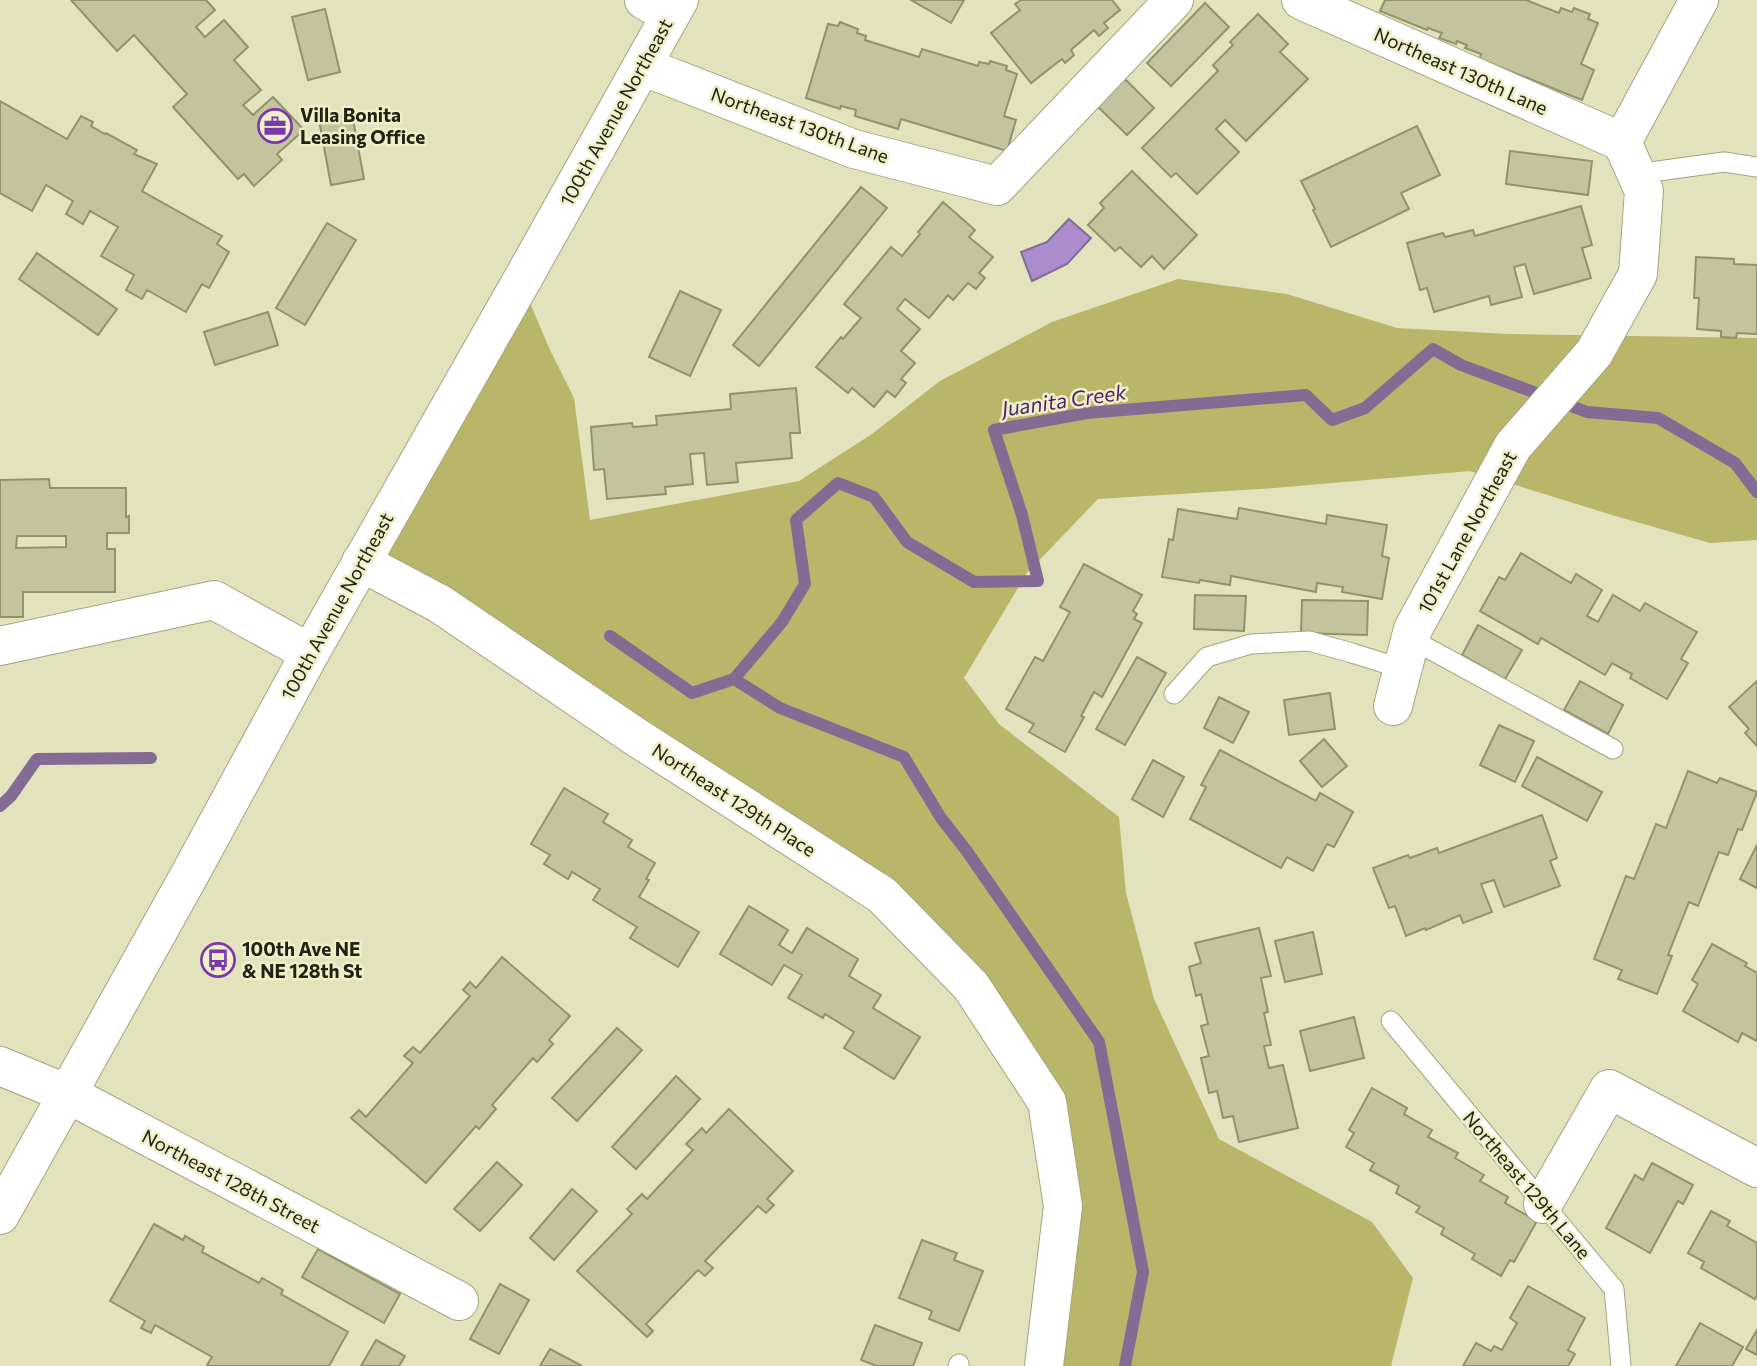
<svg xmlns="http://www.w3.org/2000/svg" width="1757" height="1366" font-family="Commissioner,sans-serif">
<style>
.forest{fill:#b8b669}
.water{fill:#ac8ccc;stroke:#836c94;stroke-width:2}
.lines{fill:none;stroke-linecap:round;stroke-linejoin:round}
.stream{stroke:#836c94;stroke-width:12}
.building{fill:#c3c39e;stroke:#92926f;stroke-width:2;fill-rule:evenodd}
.service-casing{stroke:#a4a480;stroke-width:21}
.minor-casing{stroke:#a4a480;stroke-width:40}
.secondary-casing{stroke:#a4a480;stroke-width:40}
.service{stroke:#fff;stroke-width:19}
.minor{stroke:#fff;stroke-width:38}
.secondary{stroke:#fff;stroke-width:38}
.labels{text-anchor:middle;stroke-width:5;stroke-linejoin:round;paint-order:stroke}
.street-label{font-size:19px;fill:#222113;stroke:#efefc9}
.poi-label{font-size:19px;font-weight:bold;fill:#222113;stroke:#efefc9;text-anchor:start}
.water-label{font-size:21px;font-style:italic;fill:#491d6a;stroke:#efefc9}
</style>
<rect width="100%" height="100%" fill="#e2e2bc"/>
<!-- forest -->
<path class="forest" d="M1178,279L1287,294L1397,328L1508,334L1757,338V540L1710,543L1612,515L1470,471L1275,488L1098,499L1027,573L964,678L999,724L1119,817L1126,893L1154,999L1219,1139L1372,1222L1413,1278L1391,1366H1044L1047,1102L882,895L361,562L521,282L550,350L574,398L590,520L799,481L872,434L940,381L1052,322Z"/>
<!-- water -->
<path class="water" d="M1069,219L1091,238L1067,264L1032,281L1021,252L1047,242Z"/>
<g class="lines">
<!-- stream -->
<g class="stream">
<path d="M610,636L692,693L734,679L782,622L805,584L796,520L838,483L874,497L907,542L974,582L1038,581L1022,515L994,430L1087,413L1306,395L1332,420L1365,408L1433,349L1461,365L1587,412L1658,418L1735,463L1757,492"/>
<path d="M734,679L780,708L904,757L941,818L966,850L1099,1042L1143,1272L1125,1366"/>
<path d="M0,806L11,796L37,759L151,758"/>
</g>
</g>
<!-- building -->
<g class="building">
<path d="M71,0H206L215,10L196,27L205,37L224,20L248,47L234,60L261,90L243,105L253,115L273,97L304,130L277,154L282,160L254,186L244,174L238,179L173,107L187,94L134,35L117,51Z"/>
<path d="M911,0H964L951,23Z"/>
<path d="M1021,0H1112L1120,10L1104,23L1108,28L1099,36L1094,30L1071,50L1074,55L1065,63L1062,59L1031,83L991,33L1020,10L1015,4Z"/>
<path d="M1385,0H1526L1559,13L1561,8L1572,12L1574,8L1590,14L1588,19L1598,23L1581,64L1594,70L1582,100L1480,59L1481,54L1465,48L1467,45L1457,41L1456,44L1439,38L1442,33L1428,28L1427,30L1380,11Z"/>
<path d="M1205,3L1229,27L1171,86L1147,63Z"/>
<path d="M325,9L340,72L308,80L292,17Z"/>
<path d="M1258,14L1288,44L1280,52L1308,79L1246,141L1225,120L1216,129L1239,152L1197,194L1176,173L1171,177L1142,148L1218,71L1213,65L1233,45L1230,42Z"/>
<path d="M840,22L858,29L857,33L866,36L865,40L919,57L922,49L978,66L979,62L989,64L990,61L1007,66L1006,70L1017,74L1004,116L1016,120L1007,151L901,119L898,129L855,116L856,110L841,106L840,109L806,98L828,24L838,26Z"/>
<path d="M1121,75L1154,108L1127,135L1094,103Z"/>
<path d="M0,101L67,139L81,116L93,122L91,126L105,134L106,133L137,150L134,154L157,164L142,191L222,236L217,244L229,252L209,288L202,284L186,312L147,290L142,299L126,290L134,275L101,256L118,227L90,211L83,224L66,214L73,201L46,185L32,211L0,193Z"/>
<path d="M352,114L364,179L331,185L319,120Z"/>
<path d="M1417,126L1440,175L1401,193L1409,209L1331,247L1313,210L1315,209L1301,181Z"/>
<path d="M1510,151L1592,161L1588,195L1506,184Z"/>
<path d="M1132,171L1197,235L1164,269L1152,256L1141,267L1120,247L1115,251L1088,225L1104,208L1100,203Z"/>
<path d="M861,187L887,208L759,366L733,345Z"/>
<path d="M943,202L975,230L969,237L993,257L979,273L985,278L976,289L968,283L953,300L948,295L929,318L905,299L897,309L920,329L901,351L915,363L901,379L906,383L895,397L887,391L874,407L852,388L848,393L816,367L841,337L843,339L861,318L844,304L891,247L902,256L920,234L918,232Z"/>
<path d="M1581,206L1592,245L1582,248L1591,278L1534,294L1525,264L1514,267L1522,297L1491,305L1489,296L1434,312L1427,288L1420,290L1407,243L1443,233L1445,237L1473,230L1475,236Z"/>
<path d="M327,223L356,240L305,325L276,308Z"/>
<path d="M37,253L117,309L98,335L19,279Z"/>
<path d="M1696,257L1734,259V264L1757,265V334L1737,333L1736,338L1721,337V331L1697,329L1699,298H1694Z"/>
<path d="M680,291L721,310L690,376L649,357Z"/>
<path d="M268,312L278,345L215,365L204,332Z"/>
<path d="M796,388L800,433H790L792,458L736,463L738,482L707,485L704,453L690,454L693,484L665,487L666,494L607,499L604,469L594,470L591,427L632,423L633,427L657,425L656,416L731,409L730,394Z"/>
<path d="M49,479L50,488H126V517L129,516V533H107V549H115V592H23V617H0V480ZM17,536H66V547L16,548Z"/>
<path d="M1239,508L1326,524L1327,515L1387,525L1382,556L1389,558L1382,599L1342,592L1343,587L1317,583L1316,592L1231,576L1230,585L1200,580L1199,583L1162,577L1169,539L1173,540L1178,509L1237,519Z"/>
<path d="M1521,553L1571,583L1576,574L1602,590L1587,616L1598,622L1613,595L1640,611L1645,603L1697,632L1681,659L1688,663L1667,699L1630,678L1632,674L1612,663L1605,675L1541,638L1538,644L1480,611L1499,577L1505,580Z"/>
<path d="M1084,564L1142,595L1133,611L1137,614L1134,619L1142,623L1102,697L1094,692L1081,716L1084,717L1065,752L1029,732L1034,724L1006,709L1035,657L1043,661L1070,612L1060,607Z"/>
<path d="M1195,595L1246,596L1244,631L1194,629Z"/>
<path d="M1302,600L1368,601L1367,635L1301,633Z"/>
<path d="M1478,625L1522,650L1505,679L1462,655Z"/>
<path d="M1137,657L1166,673L1125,745L1096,729Z"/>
<path d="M1580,681L1623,705L1608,734L1564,710Z"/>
<path d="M1757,681V746L1745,733L1749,729L1729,707Z"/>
<path d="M1330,693L1335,729L1289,735L1284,700Z"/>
<path d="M1219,697L1249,712L1233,743L1204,728Z"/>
<path d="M1499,725L1534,741L1515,782L1480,765Z"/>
<path d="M1324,739L1347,766L1322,787L1300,761Z"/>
<path d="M1220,750L1316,801L1320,793L1353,812L1334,847L1327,844L1313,871L1287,857L1281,868L1190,819L1206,787L1201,785Z"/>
<path d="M1537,757L1602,792L1587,821L1522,786Z"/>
<path d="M1153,760L1184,777L1163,817L1132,799Z"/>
<path d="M1688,771L1717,783L1720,778L1757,792L1742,830L1738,829L1728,855L1719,852L1698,906L1689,902L1668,955L1672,956L1657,994L1618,979L1622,970L1594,959L1626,876L1634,879L1656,824L1666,828Z"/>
<path d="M564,788L608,814L603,822L632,840L628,847L655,863L646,879L649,880L639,897L699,932L678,967L630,938L637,927L593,900L600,889L572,872L568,879L544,864L550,855L531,844Z"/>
<path d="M1542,815L1557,858L1550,861L1560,886L1504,907L1494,880L1481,884L1492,912L1463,923L1460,915L1426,930L1425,928L1406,936L1395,906L1389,908L1373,868L1408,855L1410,858L1437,848L1439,853Z"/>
<path d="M1757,845V888L1740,879Z"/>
<path d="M749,906L788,930L779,945L792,953L807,928L858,959L849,976L881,995L873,1008L920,1037L894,1079L844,1048L854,1032L825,1014L823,1018L788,998L802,975L784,965L772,985L720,954Z"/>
<path d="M1259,928L1271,976L1261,978L1268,1012L1264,1013L1271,1045L1264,1046L1269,1068L1283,1065L1298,1128L1239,1142L1233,1116L1223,1118L1217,1091L1209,1093L1201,1058L1209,1056L1201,1026L1208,1024L1201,994L1196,996L1189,967L1201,963L1195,943Z"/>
<path d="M1313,932L1322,974L1285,982L1275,941Z"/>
<path d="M1712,944L1747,963L1745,966L1757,973V1041L1742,1033L1738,1042L1683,1011L1698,984L1692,980Z"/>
<path d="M502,957L570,1016L549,1040L553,1044L537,1062L533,1058L492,1105L496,1109L479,1129L476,1126L426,1183L351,1118L359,1110L366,1117L413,1063L404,1056L413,1047L420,1053L470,996L463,990L470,982L476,988Z"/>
<path d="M1354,1017L1364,1058L1310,1071L1300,1031Z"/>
<path d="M617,1028L642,1050L577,1121L552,1098Z"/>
<path d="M676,1076L700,1099L636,1169L612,1147Z"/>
<path d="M1372,1088L1407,1108L1404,1114L1432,1130L1428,1137L1458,1153L1455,1158L1484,1175L1480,1181L1508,1197L1505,1203L1537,1221L1514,1262L1510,1260L1501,1276L1472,1259L1475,1254L1441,1234L1444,1228L1416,1212L1420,1207L1396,1193L1399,1186L1370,1170L1374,1163L1346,1147L1354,1133L1349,1130Z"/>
<path d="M729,1109L793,1171L767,1199L774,1205L766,1213L758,1206L705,1261L713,1268L705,1276L698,1270L646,1324L653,1331L647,1337L577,1271L632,1214L627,1209L642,1194L647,1199L693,1150L686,1144L702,1128L706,1133Z"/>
<path d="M497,1162L522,1185L480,1231L454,1209Z"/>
<path d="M1652,1163L1693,1185L1683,1204L1678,1201L1650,1253L1606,1228L1635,1175L1643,1180Z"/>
<path d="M572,1189L597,1211L554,1260L530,1238Z"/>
<path d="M1711,1211L1730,1221L1727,1226L1757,1243V1295L1755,1299L1701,1268L1704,1262L1688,1253Z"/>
<path d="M154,1224L183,1240L185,1236L204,1247L202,1252L259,1283L262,1278L283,1290L281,1294L348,1332L329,1366H210L207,1365L212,1357L155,1325L151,1333L141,1328L145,1321L110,1301Z"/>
<path d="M922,1240L957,1253L954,1260L983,1271L959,1331L929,1319L932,1311L899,1298Z"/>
<path d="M318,1249L400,1294L384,1323L302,1277Z"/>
<path d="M500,1284L529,1300L499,1354L470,1339Z"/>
<path d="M1528,1286L1585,1318L1568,1350L1575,1354L1568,1366H1463L1476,1343L1491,1351L1494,1346L1502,1350L1517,1323L1510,1318Z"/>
<path d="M1700,1323L1743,1347L1732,1366H1676Z"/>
<path d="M875,1325L922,1343L913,1366H877L861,1360Z"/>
<path d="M1757,1330V1355L1746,1349Z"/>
<path d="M376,1340L405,1356L399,1366H361Z"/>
<path d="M550,1349L582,1366H540Z"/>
</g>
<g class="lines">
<!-- service casing -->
<g class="service-casing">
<g id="service">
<path d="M1636,174L1724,162L1757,167"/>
<path d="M1411,639L1613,749"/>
<path d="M1174,694L1207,657L1251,644L1309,641L1352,653L1403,669"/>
<path d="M1391,1021L1614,1289L1621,1366"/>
<path d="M958,1366L959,1364"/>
</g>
</g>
<!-- minor casing -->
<g class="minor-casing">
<g id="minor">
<path d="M644,0L670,15"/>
<path d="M1301,0L1622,142"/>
<path d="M642,66L854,149L997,186L1174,0"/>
<path d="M361,562L440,604L633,735L882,895L971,986L1047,1102L1063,1206L1044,1366"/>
<path d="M0,646L214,600L310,653"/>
<path d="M1393,706L1413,629L1513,446L1594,353L1638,274L1644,191L1622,142L1699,0"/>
<path d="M0,1066L68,1094L459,1301"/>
<path d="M1543,1204L1609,1089L1757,1168"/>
</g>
</g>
<!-- secondary casing -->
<g class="secondary-casing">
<path id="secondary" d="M0,1215L190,874L310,653L521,282L679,0"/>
</g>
<!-- service -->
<use href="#service" class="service"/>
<!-- minor -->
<use href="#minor" class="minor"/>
<!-- secondary -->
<use href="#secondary" class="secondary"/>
</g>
<!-- icons -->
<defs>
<g id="office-ring" transform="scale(1.75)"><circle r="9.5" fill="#efefc9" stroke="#7a38ac" stroke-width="1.5"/><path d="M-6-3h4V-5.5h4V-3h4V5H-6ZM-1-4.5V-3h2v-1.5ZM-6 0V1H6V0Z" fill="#7a38ac"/></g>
<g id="bus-ring" transform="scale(1.75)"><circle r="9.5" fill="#efefc9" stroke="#7a38ac" stroke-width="1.5"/><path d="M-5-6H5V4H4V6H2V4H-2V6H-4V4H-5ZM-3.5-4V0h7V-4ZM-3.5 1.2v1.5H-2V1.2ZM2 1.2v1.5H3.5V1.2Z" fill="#7a38ac"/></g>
</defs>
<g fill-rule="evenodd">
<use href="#office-ring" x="275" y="126"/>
<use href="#bus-ring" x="218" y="960"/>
</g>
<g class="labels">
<!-- street labels -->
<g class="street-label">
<text transform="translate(1461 71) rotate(24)" y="7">Northeast 130th Lane</text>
<text transform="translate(616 112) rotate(-61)" y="7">100th Avenue Northeast</text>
<text transform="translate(800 125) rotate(20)" y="7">Northeast 130th Lane</text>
<text transform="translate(1467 532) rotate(-61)" y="7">101st Lane Northeast</text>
<text transform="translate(337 606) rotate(-61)" y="7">100th Avenue Northeast</text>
<text transform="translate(734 800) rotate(33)" y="7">Northeast 129th Place</text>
<text transform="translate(231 1181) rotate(28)" y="7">Northeast 128th Street</text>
<text transform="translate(1527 1185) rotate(50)" y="7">Northeast 129th Lane</text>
</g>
<!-- poi labels -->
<g class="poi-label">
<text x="300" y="122">Villa Bonita<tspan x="300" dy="22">Leasing Office</tspan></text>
<text x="242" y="956">100th Ave NE<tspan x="242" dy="22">&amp; NE 128th St</tspan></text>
</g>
<!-- water labels -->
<g class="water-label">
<text transform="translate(1064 401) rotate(-8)" y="7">Juanita Creek</text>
</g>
</g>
</svg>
